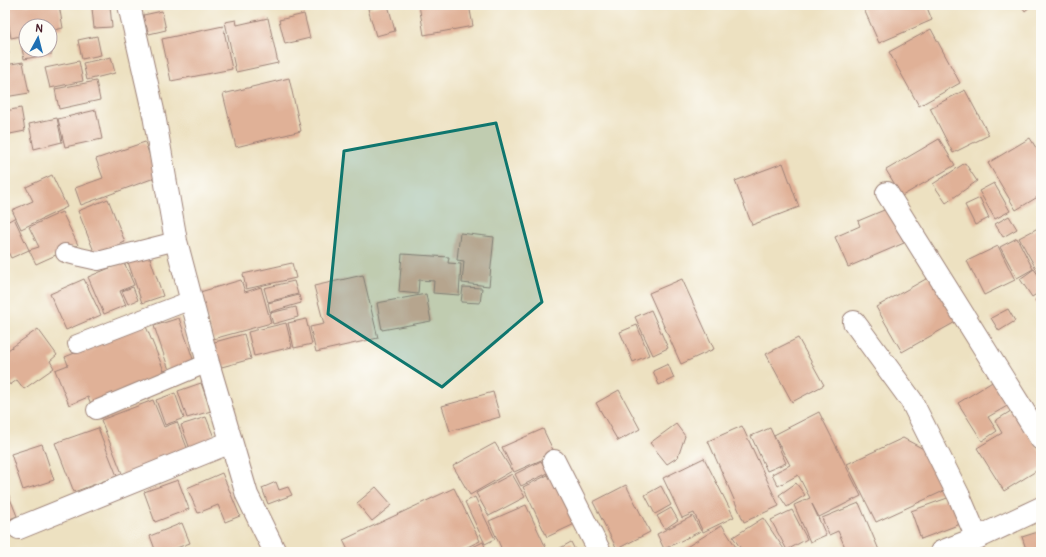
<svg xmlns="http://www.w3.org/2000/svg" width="1046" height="557" font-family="Pangolin,sans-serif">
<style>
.building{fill:#e0b197}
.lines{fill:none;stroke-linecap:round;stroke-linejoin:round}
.lane-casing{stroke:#9c8076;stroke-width:20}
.street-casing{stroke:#9c8076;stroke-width:24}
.lane{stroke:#fff;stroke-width:18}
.street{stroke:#fff;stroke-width:22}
.marked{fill:#0f766e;fill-opacity:0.2;stroke:#0f766e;stroke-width:3;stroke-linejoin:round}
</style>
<rect width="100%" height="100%" fill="#fdfcf7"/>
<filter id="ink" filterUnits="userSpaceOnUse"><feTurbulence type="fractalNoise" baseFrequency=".025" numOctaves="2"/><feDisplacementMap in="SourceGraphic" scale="8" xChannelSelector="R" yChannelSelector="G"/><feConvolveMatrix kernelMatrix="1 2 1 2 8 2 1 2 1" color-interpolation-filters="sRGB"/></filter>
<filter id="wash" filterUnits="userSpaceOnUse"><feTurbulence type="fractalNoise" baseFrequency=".012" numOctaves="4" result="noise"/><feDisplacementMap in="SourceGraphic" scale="16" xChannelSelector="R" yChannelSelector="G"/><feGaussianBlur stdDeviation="0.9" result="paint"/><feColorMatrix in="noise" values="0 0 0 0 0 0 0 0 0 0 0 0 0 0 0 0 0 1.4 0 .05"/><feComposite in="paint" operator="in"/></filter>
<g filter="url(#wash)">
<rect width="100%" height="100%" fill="#ede1c1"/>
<g id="blocks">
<!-- building -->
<g class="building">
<path d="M5,5H59L63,28L50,31V26H26V35L11,38Z"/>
<path d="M382,5H388L395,31L376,36L368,9Z"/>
<path d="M419,5H469L473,26L424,35Z"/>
<path d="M862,5H926L932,20L879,43Z"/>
<path d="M1021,5H1032L1025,11Z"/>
<path d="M110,6L112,27L94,28L92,8Z"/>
<path d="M162,11L166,30L149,34L146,25L141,26L139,16Z"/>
<path d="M304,14L310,38L285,44L279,20Z"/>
<path d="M268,18L278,63L236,72L225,22L236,20L237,25Z"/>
<path d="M223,26L232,69L171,81L162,39Z"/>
<path d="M931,29L960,83L919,106L889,52Z"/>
<path d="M5,33L9,54H5Z"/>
<path d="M26,36V50H51L52,54L24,59L20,37Z"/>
<path d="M97,36L101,55L82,59L78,40Z"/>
<path d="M111,57L115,73L87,80L83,63Z"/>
<path d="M79,61L83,81L50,88L45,68Z"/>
<path d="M23,62L29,93L5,97V65Z"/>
<path d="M289,78L301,131L236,147L223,94Z"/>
<path d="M96,81L100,100L59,109L55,89Z"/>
<path d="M965,90L989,135L953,153L930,108Z"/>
<path d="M21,108L25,131L5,135V111Z"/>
<path d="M96,110L102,139L65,147L58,119Z"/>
<path d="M57,118L62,142L34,149L29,124Z"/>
<path d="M1030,138L1041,156V195L1016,210L988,163Z"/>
<path d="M939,139L955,165L902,196L886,170Z"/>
<path d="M145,142L157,177L81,205L75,188L103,178L96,159Z"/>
<path d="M783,163L799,207L752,225L735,181Z"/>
<path d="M965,163L977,181L946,203L933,184Z"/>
<path d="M52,175L67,207L21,229L12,210L33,201L26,187Z"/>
<path d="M994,183L1010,211L995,219L979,191Z"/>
<path d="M980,198L989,218L975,225L965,205Z"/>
<path d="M108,199L125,242L95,254L78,211Z"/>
<path d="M889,208L904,243L848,267L835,237L860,226L858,221Z"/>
<path d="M62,212L78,245L36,264L29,250L39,247L29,227Z"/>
<path d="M1009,216L1017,229L1003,237L995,224Z"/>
<path d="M14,218L29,250L11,258L5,246V223Z"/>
<path d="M1038,228L1041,234V271L1038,272L1019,238Z"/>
<path d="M460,233L494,237L489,286L462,283L464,261L457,260Z"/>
<path d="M1017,238L1033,269L1017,278L1000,247Z"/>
<path d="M998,246L1015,280L984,295L967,261Z"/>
<path d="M402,254L449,257L448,263L461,264L459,295L433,293L434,281L419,280L418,294L399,292Z"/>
<path d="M149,255L163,296L142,303L128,262Z"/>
<path d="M124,262L134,285L120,291L126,305L104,314L88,277Z"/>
<path d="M292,263L296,278L246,289L243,274Z"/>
<path d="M1034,269L1039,276L1041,275V291L1032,297L1020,279Z"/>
<path d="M363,275L378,338L316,352L310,327L324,324L314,286Z"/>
<path d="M933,275L959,320L902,352L876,307Z"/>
<path d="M84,279L101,315L66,330L50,294Z"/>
<path d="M682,279L714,349L681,364L649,293Z"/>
<path d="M241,280L245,292L261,287L271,323L213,339L200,292Z"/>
<path d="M294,281L298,294L268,302L264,288Z"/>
<path d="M133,287L138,300L128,304L122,291Z"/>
<path d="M463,287L482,288L480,303L461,302Z"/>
<path d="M426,294L431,321L382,330L377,303Z"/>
<path d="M299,295L301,303L270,312L268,303Z"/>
<path d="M1041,296V309L1035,300Z"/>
<path d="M296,307L298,317L273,324L270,313Z"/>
<path d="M1008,309L1015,321L999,331L991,318Z"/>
<path d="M651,310L668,348L653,355L635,317Z"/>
<path d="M179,318L194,362L169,370L154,326Z"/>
<path d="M306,319L312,344L294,348L288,323Z"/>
<path d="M286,323L292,347L254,356L248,332Z"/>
<path d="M145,324L165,373L91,404L88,397L69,405L55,370L68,365L65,357Z"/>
<path d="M637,325L649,355L633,362L620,332Z"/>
<path d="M38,329L57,355L50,361L54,368L24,389L17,380L10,385L5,378V352Z"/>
<path d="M244,334L251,359L218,368L211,343Z"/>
<path d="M798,338L824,385L792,402L766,354Z"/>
<path d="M668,364L674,378L659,385L653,371Z"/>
<path d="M994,381L1009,405L988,417L997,431L982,441L958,403Z"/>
<path d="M201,383L211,411L187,418L178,391Z"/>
<path d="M619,390L640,429L618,441L596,403Z"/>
<path d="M493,392L500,417L450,431L442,406Z"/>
<path d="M175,393L184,418L165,425L156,400Z"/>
<path d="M153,400L164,427L177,422L188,450L123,476L101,420Z"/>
<path d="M1014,409L1041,453V468L1004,491L977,448L1002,433L995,421Z"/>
<path d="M819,412L861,496L819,517L812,504L826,535L810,542L794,505L810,498L798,475L778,486L772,474L790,465L774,435Z"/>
<path d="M206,417L215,440L190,449L181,425Z"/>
<path d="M676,424L685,436L678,457L667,464L650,443Z"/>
<path d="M742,426L779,506L744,522L708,441Z"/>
<path d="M98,428L117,476L74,492L55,443Z"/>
<path d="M770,428L786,463L767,471L751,436Z"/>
<path d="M543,429L555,454L514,472L502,447Z"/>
<path d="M903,438L931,453L948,489L876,522L847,464Z"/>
<path d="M495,443L512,471L470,495L453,466Z"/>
<path d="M42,444L54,480L23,490L11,454Z"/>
<path d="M704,458L734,517L703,532L694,513L682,518L663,478Z"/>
<path d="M541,461L548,473L521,486L515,474Z"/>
<path d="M554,472L579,522L547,537L523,487Z"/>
<path d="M222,473L240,516L225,522L218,505L198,513L187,488Z"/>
<path d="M512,474L525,497L489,516L476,493Z"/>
<path d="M178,480L189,509L155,522L144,492Z"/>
<path d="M276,482L279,490L288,487L292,495L268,504L262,488Z"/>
<path d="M796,483L805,495L787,507L779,495Z"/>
<path d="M626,485L650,532L617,549L593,502Z"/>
<path d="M5,486L17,516L5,521Z"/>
<path d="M661,486L671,505L655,514L645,495Z"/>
<path d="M376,487L392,505L372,521L357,503Z"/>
<path d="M454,488L480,541L457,552H349L343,540Z"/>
<path d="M953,496L963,523L921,539L911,511Z"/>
<path d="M475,497L495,539L485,544L465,502Z"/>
<path d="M859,503L879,550L874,552H847L838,531L829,535L822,518Z"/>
<path d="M526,505L547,550L543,552H503L489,521Z"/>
<path d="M671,508L678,520L665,529L657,516Z"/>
<path d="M792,510L807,539L787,550L771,520Z"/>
<path d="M693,516L701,531L664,549L657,534Z"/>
<path d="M763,518L786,552H743L733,537Z"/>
<path d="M182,523L190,543L166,552H156L150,536Z"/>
<path d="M722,525L739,552H687L685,548Z"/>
<path d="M1041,531V552H1027L1022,537Z"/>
<path d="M483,542L487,552H463Z"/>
<path d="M571,542L576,552H555V551Z"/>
</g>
</g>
</g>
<g filter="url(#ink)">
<use href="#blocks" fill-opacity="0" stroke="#9c8076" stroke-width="1"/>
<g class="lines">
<!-- lane casing -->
<g class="lane-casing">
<g id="lane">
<path d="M65,253L80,257L98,261L176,241"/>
<path d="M77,344L191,300"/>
<path d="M96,410L208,363"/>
</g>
</g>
<!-- street casing -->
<g class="street-casing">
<g id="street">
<path d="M129,5L154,115L176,241L208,363L247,495L275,552"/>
<path d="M887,193L1041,439"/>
<path d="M854,322L911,400L959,496L977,538"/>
<path d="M554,461L600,552"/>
<path d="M19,528L231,442"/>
<path d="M941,552L977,538L1041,508"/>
</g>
</g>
<!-- lane -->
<use href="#lane" class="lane"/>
<!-- street -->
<use href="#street" class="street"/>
</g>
</g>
<!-- marked area -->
<path class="marked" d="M496,123L542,302L442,387L328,314L344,151Z"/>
<!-- margin -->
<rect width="1046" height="557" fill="none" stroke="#fdfcf7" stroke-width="20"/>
<!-- north arrow -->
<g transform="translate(38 38) rotate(7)"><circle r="19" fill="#fdfcf7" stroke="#b5a4a5"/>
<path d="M0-3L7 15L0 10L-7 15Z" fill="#1f6fb2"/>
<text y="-6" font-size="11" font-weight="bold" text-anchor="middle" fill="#4a1f2b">N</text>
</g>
</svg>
